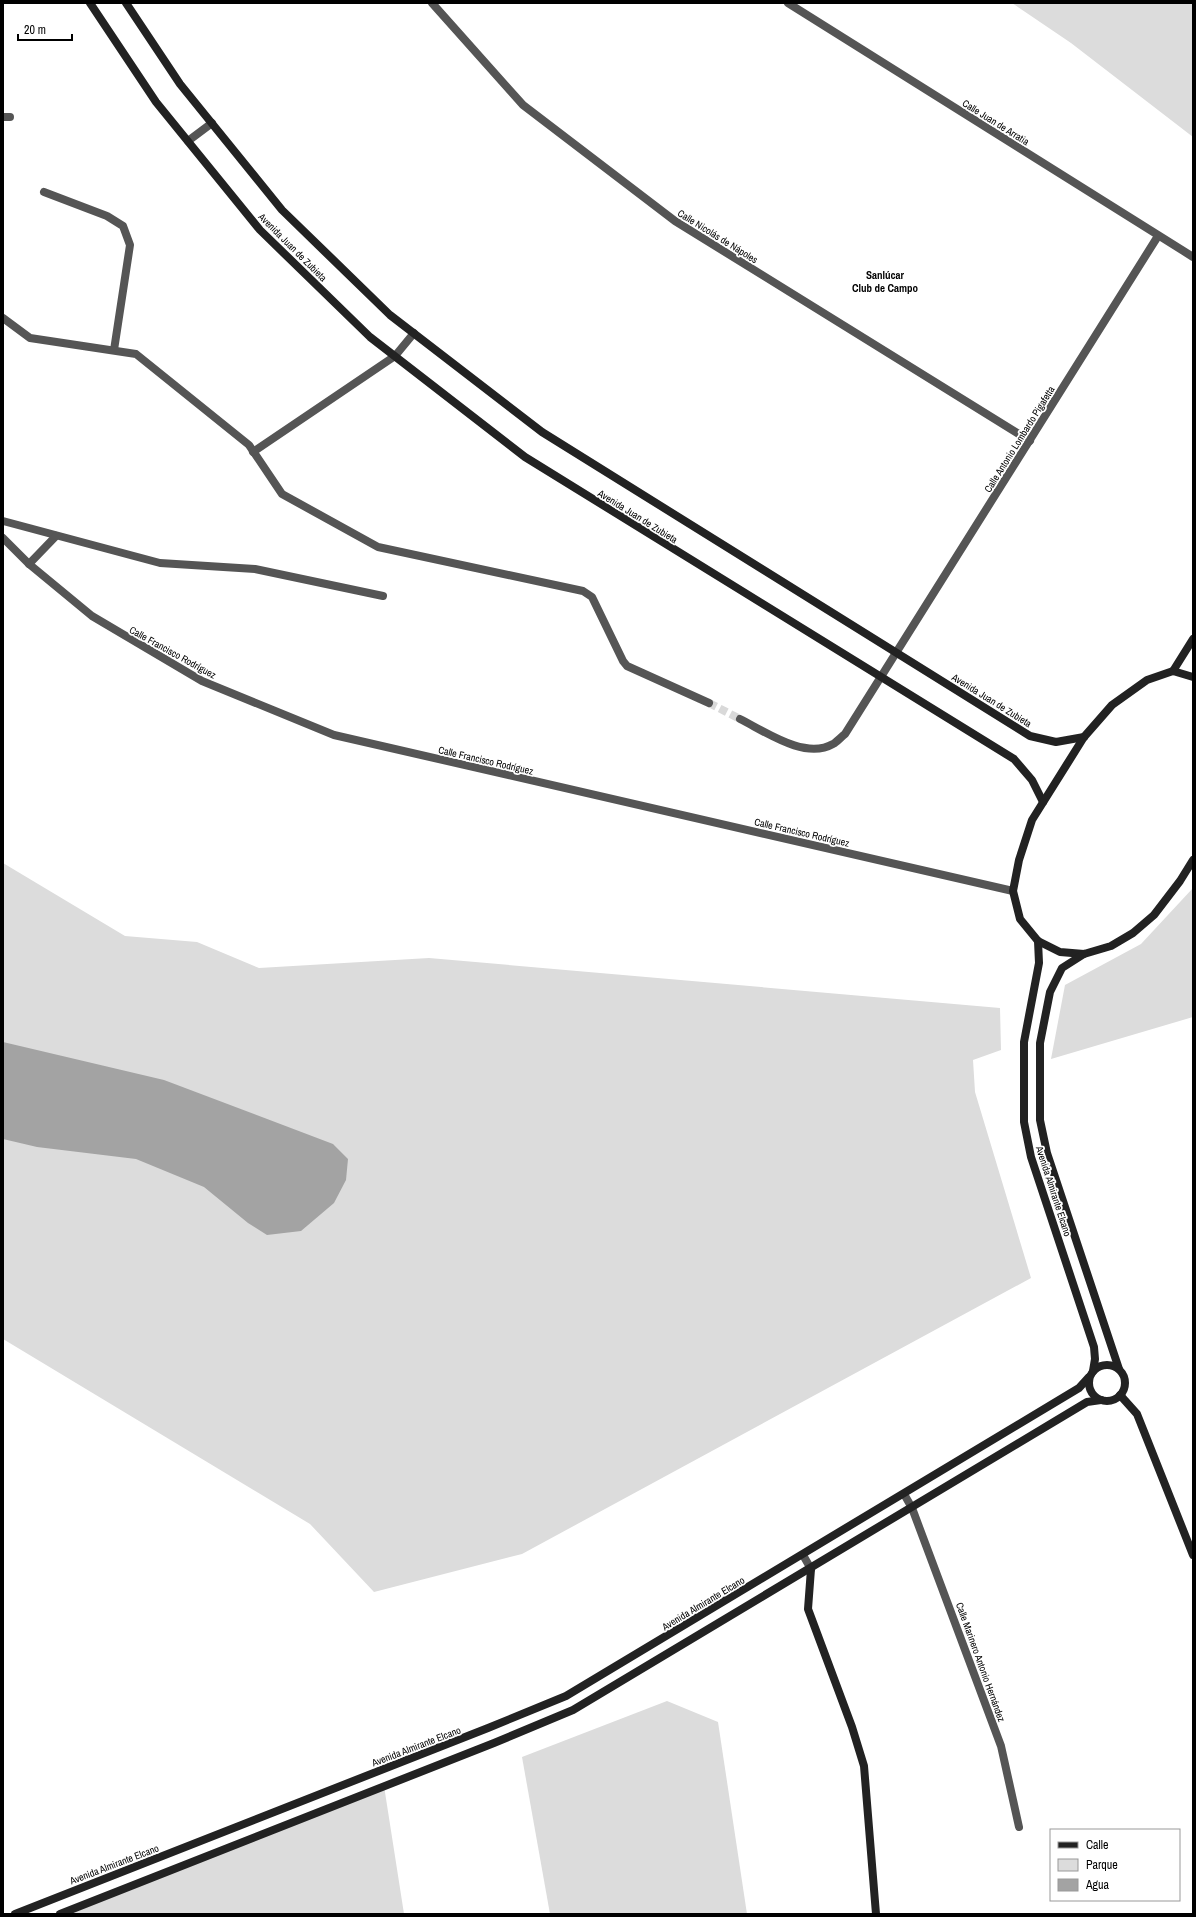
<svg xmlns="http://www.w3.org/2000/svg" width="1196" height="1917" font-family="'Archivo Narrow',sans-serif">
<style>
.green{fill:#dcdcdc}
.water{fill:#a3a3a3}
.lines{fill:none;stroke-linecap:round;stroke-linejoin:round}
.street-tunnel{stroke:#d9d9d9;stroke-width:8;stroke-dasharray:8 4;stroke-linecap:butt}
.street{stroke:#555;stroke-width:8}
.secondary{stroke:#222;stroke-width:8}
.labels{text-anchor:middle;stroke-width:3.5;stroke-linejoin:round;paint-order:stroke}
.street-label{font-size:10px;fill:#000;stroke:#fff}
.neighbourhood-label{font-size:11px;font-weight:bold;fill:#000;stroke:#fff}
</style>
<rect width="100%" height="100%" fill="#fff"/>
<!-- green -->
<g class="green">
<path d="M1012,3H1193V137L1071,43Z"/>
<path d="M3,863L125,936L197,942L259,968L429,958L1000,1008L1001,1050L973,1060L975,1092L1031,1278L522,1554L374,1592L310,1524L3,1339Z"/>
<path d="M1193,888V1017L1051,1059L1065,985L1141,944Z"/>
<path d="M667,1701L718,1722L747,1914H550L522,1757Z"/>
<path d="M384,1786L404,1914H60Z"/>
</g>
<!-- water -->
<path class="water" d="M3,1042L164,1080L333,1144L348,1159L346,1180L334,1203L301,1231L267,1235L248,1223L204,1187L136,1159L37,1147L3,1139Z"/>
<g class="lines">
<!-- street-tunnel -->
<path class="street-tunnel" d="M709,703L740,719"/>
<!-- street -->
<g class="street">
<path d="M432,3L523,105L675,221L1030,441"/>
<path d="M788,3L1193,257"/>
<path d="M3,117H10"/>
<path d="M188,141L212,123"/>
<path d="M44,192L107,216L123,226L130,245L114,350"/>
<path d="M3,318L30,338L136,354L249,445L282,494L378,547L583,591L592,597L623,661L627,666L709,703"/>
<path d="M253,452L395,356L414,333"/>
<path d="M3,521L160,563L255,569L383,596"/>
<path d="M3,538L29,564L92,616L202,681L334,735L1013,891"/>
<path d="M29,564L56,536"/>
<path d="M740,719C766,732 805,760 833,744C837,742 841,737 845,734L1158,236"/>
<path d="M904,1494L912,1508L1001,1746L1019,1827"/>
<path d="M803,1555L811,1569"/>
</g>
<!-- secondary -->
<g class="secondary">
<path d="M90,3L156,102L260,230L370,337L525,457L1014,759L1032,780L1043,802"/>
<path d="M126,3L180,84L282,210L390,315L542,432L1030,736L1056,742L1084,737"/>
<path d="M1173,671L1193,639"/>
<path d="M1193,677L1173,671L1147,680L1112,705L1084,737L1032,820L1019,860L1013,891L1020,919L1038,941L1060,952L1084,954L1111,946L1133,933L1154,915L1180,881L1193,860"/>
<path d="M1038,941L1039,963L1024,1042V1122L1031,1157L1094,1347L1095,1359L1093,1371"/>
<path d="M1084,954L1062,968L1050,992L1040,1043V1120L1047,1153L1119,1369"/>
<circle cx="1107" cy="1383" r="18"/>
<path d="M1120,1395L1137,1414L1193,1555"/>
<path d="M811,1569L808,1609L852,1727L864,1766L876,1914"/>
<path d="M15,1914L488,1728L566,1696L1079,1388L1089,1377"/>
<path d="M60,1914L494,1743L573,1710L1087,1402L1101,1400"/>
</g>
</g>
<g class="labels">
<!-- street labels -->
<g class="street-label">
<text transform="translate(996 122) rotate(32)" y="4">Calle Juan de Arratia</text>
<text transform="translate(718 236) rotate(32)" y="4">Calle Nicolás de Nápoles</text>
<text transform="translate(293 247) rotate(45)" y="4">Avenida Juan de Zubieta</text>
<text transform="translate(1019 439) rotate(-58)" y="4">Calle Antonio Lombardo Pigafetta</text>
<text transform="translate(638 516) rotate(32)" y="4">Avenida Juan de Zubieta</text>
<text transform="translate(173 652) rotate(29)" y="4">Calle Francisco Rodríguez</text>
<text transform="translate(992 700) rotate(32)" y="4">Avenida Juan de Zubieta</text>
<text transform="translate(486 760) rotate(13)" y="4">Calle Francisco Rodríguez</text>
<text transform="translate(802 832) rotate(13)" y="4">Calle Francisco Rodríguez</text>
<text transform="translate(1054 1191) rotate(72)" y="4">Avenida Almirante Elcano</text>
<text transform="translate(703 1603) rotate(-31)" y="4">Avenida Almirante Elcano</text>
<text transform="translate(981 1662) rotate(70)" y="4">Calle Marinero Antonio Hernández</text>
<text transform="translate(416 1746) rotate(-21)" y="4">Avenida Almirante Elcano</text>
<text transform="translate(114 1864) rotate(-21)" y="4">Avenida Almirante Elcano</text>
</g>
<!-- neighbourhood labels -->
<g class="neighbourhood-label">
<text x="885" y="279">Sanlúcar<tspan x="885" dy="13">Club de Campo</tspan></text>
</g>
</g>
<!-- border -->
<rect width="1196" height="1917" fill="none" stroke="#000000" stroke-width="8"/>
<!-- legend -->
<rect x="1050" y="1829" width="130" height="72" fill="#ffffff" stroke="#999999"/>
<rect x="1058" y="1842" width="20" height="6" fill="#222222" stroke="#999999"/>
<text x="1086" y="1849" font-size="12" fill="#000000">Calle</text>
<rect x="1058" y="1859" width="20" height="12" fill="#dcdcdc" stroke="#999999"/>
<text x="1086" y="1869" font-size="12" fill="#000000">Parque</text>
<rect x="1058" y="1879" width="20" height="12" fill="#a3a3a3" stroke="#999999"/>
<text x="1086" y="1889" font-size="12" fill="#000000">Agua</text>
<!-- scale -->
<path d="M18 34v6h54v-6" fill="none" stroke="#000000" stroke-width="2"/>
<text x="24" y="34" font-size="12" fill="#000000" stroke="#ffffff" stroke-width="3" paint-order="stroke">20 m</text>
</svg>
